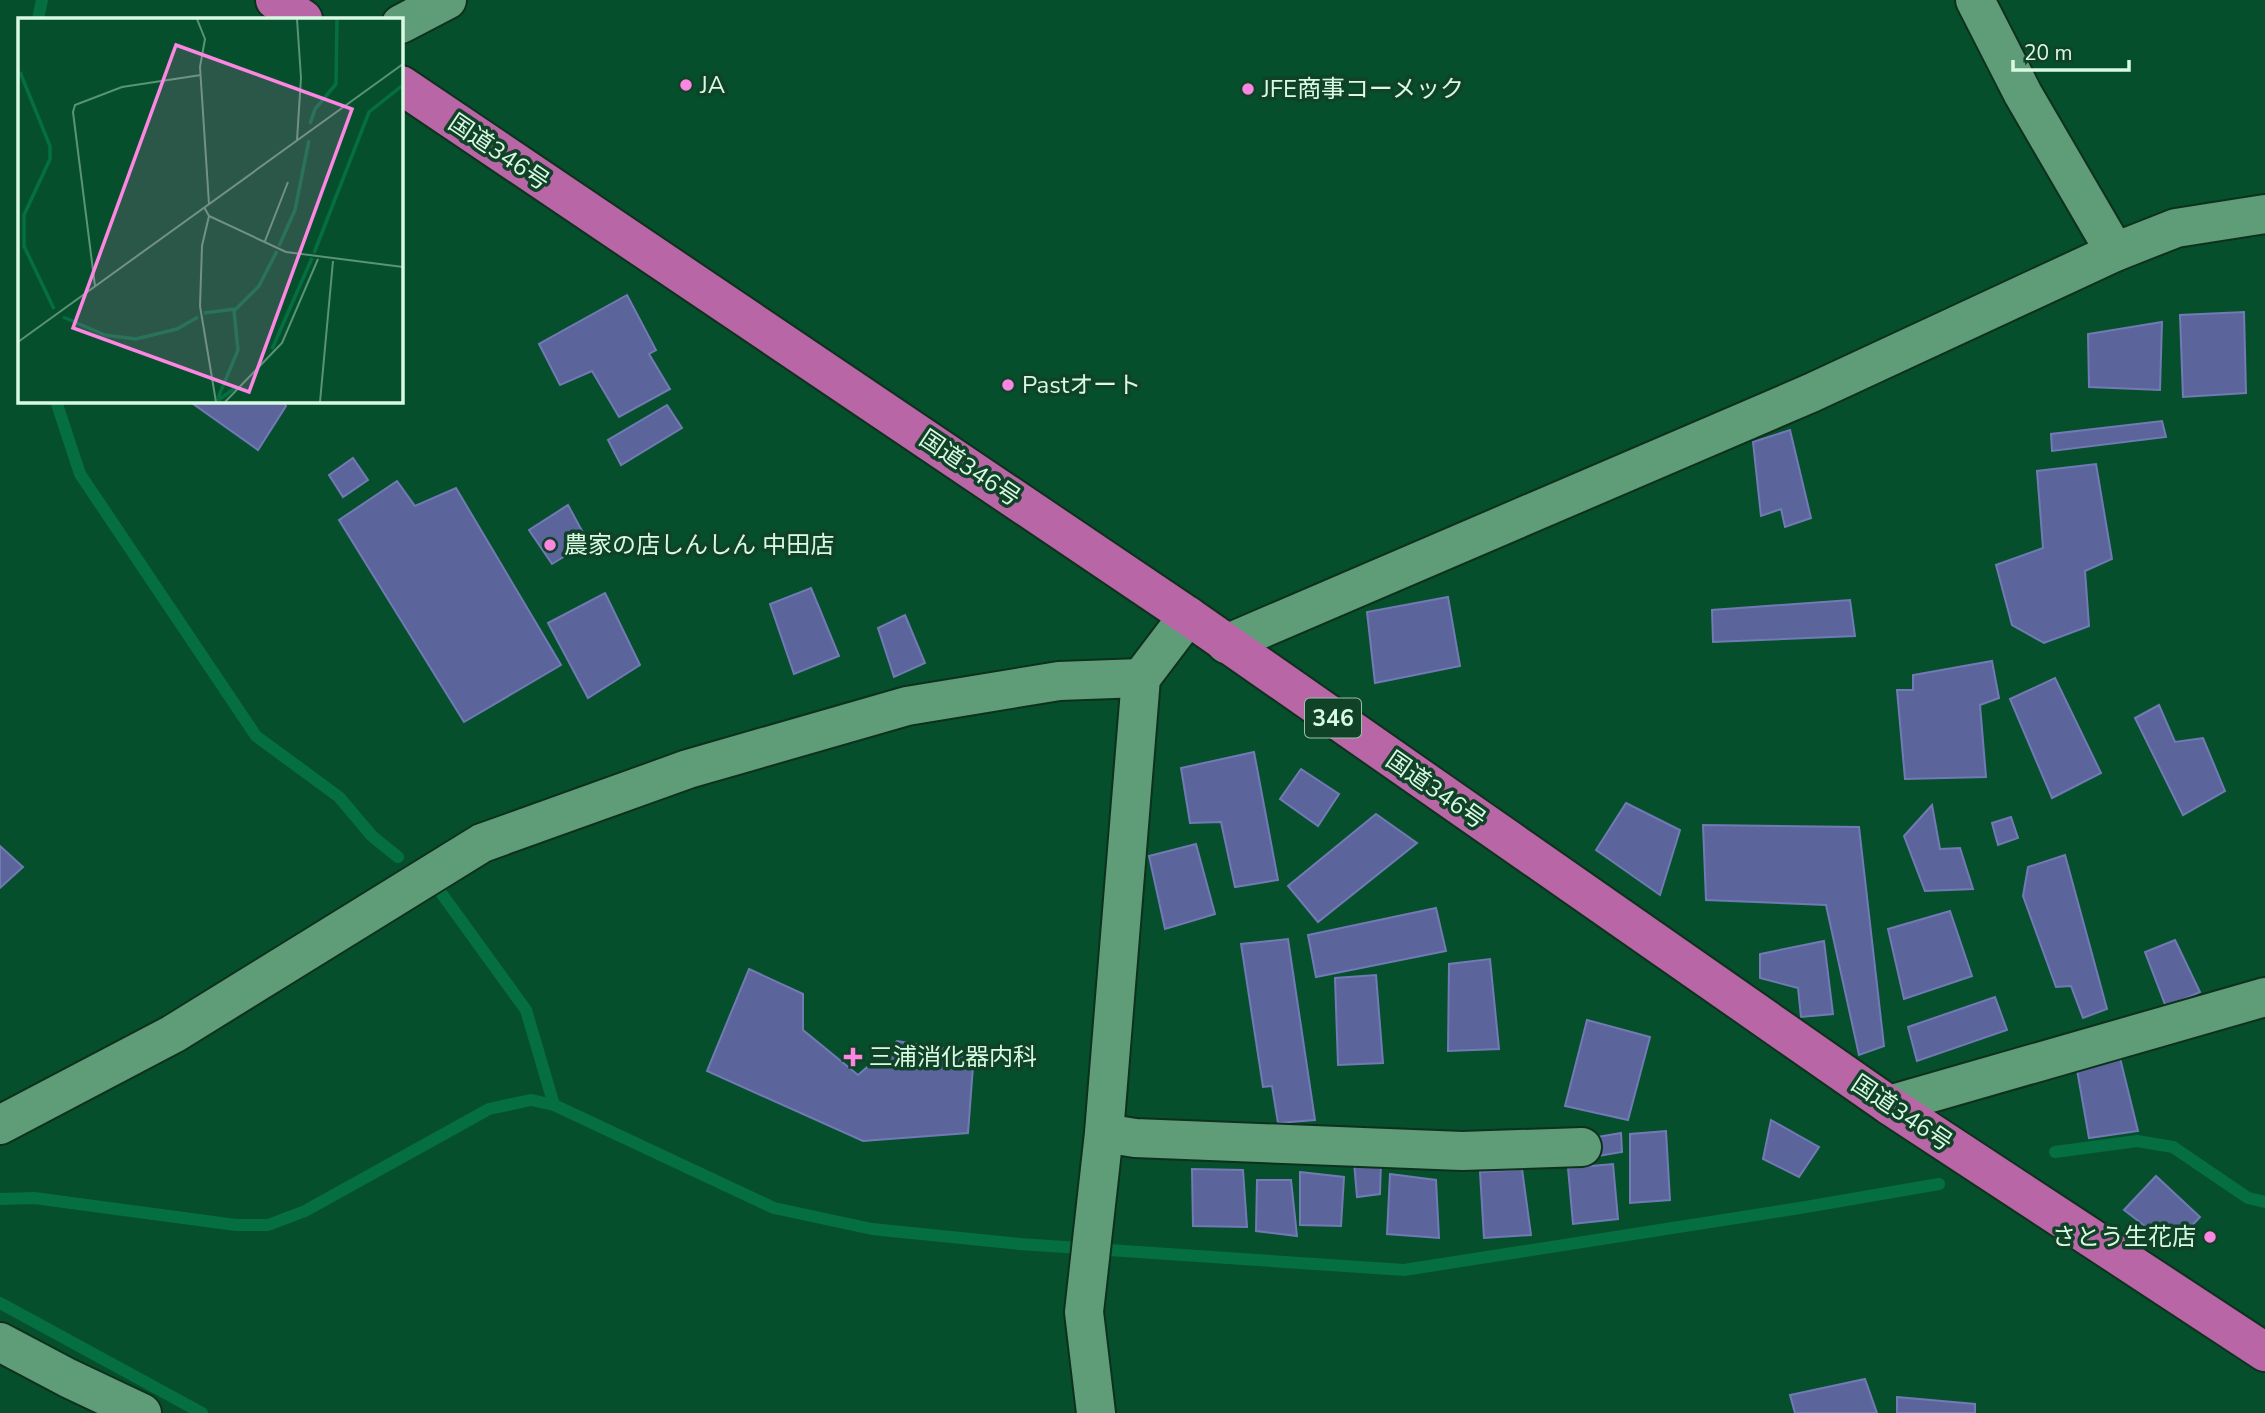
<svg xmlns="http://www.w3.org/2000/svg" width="2265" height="1413" font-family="'Nunito Sans','Noto Sans JP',sans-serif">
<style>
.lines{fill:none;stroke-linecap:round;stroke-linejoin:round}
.stream{stroke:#056f41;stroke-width:12}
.building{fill:#5b649b;stroke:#717ab4;stroke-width:2}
.minor-casing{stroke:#0e301d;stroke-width:42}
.highway-casing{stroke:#0e301d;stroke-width:42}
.minor{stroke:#5e9d77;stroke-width:38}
.highway{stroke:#b966a6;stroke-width:38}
.poi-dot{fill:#fd86e2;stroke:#0f4227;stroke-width:2.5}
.labels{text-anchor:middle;stroke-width:7;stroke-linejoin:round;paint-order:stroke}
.shield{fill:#0f4227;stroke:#9cc2ab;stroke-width:2}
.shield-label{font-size:23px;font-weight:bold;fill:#d9f9e3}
.poi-label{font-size:24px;fill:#d9f9e3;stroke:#0f4227;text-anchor:start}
.street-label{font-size:24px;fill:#d9f9e3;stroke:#0f4227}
.inset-river{fill:none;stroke:#056f41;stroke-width:3.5}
.inset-road{fill:none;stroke:#5a9376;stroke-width:2}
.view{fill:#fd86e2;fill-opacity:0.15;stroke:#fd86e2;stroke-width:3.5}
.inset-edge{fill:none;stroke:#d9f9e3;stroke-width:3.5}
</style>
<rect width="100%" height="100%" fill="#064f2d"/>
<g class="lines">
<!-- stream -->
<g class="stream">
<path d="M38,19L42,0"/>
<path d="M56,401L80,474L256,736L339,797L372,836L398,857"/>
<path d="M439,890L526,1010L554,1105"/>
<path d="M2055,1152L2137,1141L2173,1147L2248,1198L2265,1202"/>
<path d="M0,1199L34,1198L236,1225H268L305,1211L489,1109L531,1100L554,1105L774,1208L872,1229L1020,1244L1404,1270L1800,1208L1939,1184"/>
<path d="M0,1303L202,1413"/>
</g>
</g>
<!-- building -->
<g class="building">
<path d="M627,295L656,350L649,354L670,389L619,417L592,371L560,385L539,344Z"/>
<path d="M2244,312L2246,393L2183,397L2180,315Z"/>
<path d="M2162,322L2160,390L2089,387L2088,334Z"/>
<path d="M189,401H282L286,406L258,450Z"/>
<path d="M667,405L682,428L621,465L608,440Z"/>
<path d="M2162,421L2166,437L2052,451L2051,434Z"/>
<path d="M1790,430L1811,518L1785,527L1781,509L1761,516L1753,442Z"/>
<path d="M353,458L368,480L343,497L329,475Z"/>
<path d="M2096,464L2112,559L2085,571L2089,626L2044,643L2012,625L1996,565L2043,548L2037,471Z"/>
<path d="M397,481L415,506L456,488L561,665L464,722L339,520Z"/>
<path d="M568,505L588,542L552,564L529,530Z"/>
<path d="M811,588L839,656L794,674L770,604Z"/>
<path d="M605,593L640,665L588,698L548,623Z"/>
<path d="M1448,597L1460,666L1375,683L1367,612Z"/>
<path d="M1850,600L1855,636L1713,642L1712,610Z"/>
<path d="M905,615L925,663L894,677L878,628Z"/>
<path d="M1992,661L1999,698L1980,705L1986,777L1905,779L1897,690H1913V675Z"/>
<path d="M2055,678L2101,773L2052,798L2010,699Z"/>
<path d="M2159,705L2175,742L2203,738L2225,791L2183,815L2135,718Z"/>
<path d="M1254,752L1278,880L1235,887L1221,822L1190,823L1181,768Z"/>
<path d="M1301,769L1339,794L1318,826L1280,799Z"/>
<path d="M1626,803L1680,830L1660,895L1596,850Z"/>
<path d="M1932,805L1940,849L1960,848L1973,889L1925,891L1904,836Z"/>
<path d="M1376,814L1417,843L1318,922L1288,886Z"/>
<path d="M2011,817L2018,838L1998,845L1992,823Z"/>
<path d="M1703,825L1859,827L1884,1046L1859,1055L1826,905L1706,900Z"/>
<path d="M1196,844L1215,914L1165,929L1149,856Z"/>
<path d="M0,846L23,867L0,888Z"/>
<path d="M2065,855L2107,1009L2083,1018L2071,986L2056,987L2023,896L2028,867Z"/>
<path d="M1436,908L1446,951L1316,977L1308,935Z"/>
<path d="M1950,911L1972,976L1904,999L1888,929Z"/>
<path d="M1288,939L1315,1120L1278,1123L1272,1086L1263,1087L1241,944Z"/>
<path d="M2175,940L2200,992L2166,1007L2145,952Z"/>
<path d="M1824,941L1833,1014L1801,1017L1798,988L1760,978V954Z"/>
<path d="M1490,959L1499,1049L1448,1051L1449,964Z"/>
<path d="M749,969L803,994V1030L858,1075L897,1041L974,1053L968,1133L863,1141L707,1071Z"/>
<path d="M1376,975L1383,1063L1338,1065L1335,978Z"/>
<path d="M1995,997L2007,1030L1917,1061L1908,1027Z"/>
<path d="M1587,1020L1650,1037L1628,1120L1565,1106Z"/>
<path d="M2120,1058L2138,1131L2089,1138L2077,1070Z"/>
<path d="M1771,1120L1819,1147L1799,1177L1763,1159Z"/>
<path d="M1666,1131L1670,1200L1630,1203V1134Z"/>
<path d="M1621,1133L1622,1152L1592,1157L1591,1138Z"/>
<path d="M1381,1161L1380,1194L1357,1197L1354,1162Z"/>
<path d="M1613,1164L1618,1219L1573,1224L1568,1168Z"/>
<path d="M1192,1169L1243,1170L1247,1227L1193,1226Z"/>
<path d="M1522,1169L1531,1235L1484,1238L1480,1172Z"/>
<path d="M1300,1172L1344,1177L1341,1226L1300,1225Z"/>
<path d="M1390,1174L1436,1180L1439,1238L1387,1234Z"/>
<path d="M2156,1176L2200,1217L2172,1247L2124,1210Z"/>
<path d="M1257,1180H1291L1297,1236L1256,1231Z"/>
<path d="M1865,1379L1877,1413H1795L1790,1395Z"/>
<path d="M1897,1397L1975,1404V1413H1897Z"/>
</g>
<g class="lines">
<!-- minor casing -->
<g class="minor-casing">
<g id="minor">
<path d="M1975,0L2023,94L2115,252"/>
<path d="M401,24L447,0"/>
<path d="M1226,644L1811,393L2115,252L2176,228L2265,214"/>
<path d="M1889,1105L2265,997"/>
<path d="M0,1125L173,1034L482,843L688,769L907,706L1059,681L1141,678"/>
<path d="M1104,1133L1135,1138L1462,1151L1582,1147"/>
<path d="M0,1342L68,1378L142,1413"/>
<path d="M1096,1413L1084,1312L1104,1133L1141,678L1188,616"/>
</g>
</g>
<!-- highway casing -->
<g class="highway-casing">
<g id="highway">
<path d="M275,0L303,19"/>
<path d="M401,85L1188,616L1889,1105L2265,1352"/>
</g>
</g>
<!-- minor -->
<use href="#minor" class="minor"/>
<!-- highway -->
<use href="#highway" class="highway"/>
</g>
<!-- markers -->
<g class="poi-dot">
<circle cx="686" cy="85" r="7"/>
<circle cx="1248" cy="89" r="7"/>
<circle cx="1008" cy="385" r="7"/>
<circle cx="550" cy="545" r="7"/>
<path d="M849.5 1046.5h7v7h7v7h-7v7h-7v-7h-7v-7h7z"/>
<circle cx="2210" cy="1237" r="7"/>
</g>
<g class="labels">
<!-- shield labels -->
<rect class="shield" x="1305" y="698.5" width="56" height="39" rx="5"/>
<g class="shield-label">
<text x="1333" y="726">346</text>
</g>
<!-- poi labels -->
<g class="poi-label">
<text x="700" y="93">JA</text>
<text x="1262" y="97">JFE商事コーメック</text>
<text x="1022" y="393">Pastオート</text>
<text x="564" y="553">農家の店しんしん 中田店</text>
<text x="869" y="1065">三浦消化器内科</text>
<text x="2196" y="1245" text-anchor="end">さとう生花店</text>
</g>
<!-- street labels -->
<g class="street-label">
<text transform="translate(499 152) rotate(34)" y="8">国道346号</text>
<text transform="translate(970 468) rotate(34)" y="8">国道346号</text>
<text transform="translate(1436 790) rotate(35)" y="8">国道346号</text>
<text transform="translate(1902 1113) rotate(34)" y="8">国道346号</text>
</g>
</g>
<!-- overview -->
<g transform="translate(18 18)">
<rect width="385" height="385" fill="#064f2d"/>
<path class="inset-river" d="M2,54L32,128V141L6,197V228L36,291M292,106L297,91L318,66L319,1M261,228L277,192L291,122M296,235L351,94L385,67M186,295L217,291M45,299L87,317L118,321L159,311L180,299M254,331L294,240M200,380L220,332L216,293L241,268L259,233M199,383L217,370"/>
<path class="inset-road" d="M179,1L187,21L182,49L191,186M279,122L283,60L279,1M186,189L191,198L268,234L385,249M191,198L184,228L182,288L198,384M247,223L270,164M77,268L55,94L57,87L104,69L183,57M0,324L385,46M207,384L264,325L300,241M302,384L315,243"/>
<path class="view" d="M158,27L334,91L231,374L55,310Z"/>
<rect width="385" height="385" class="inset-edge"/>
</g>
<!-- scale -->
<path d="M2013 60v10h116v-10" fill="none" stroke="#d9f9e3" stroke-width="3.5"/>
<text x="2024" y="60" font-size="21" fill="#d9f9e3" stroke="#0f4227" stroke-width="5" paint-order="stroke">20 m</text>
</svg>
